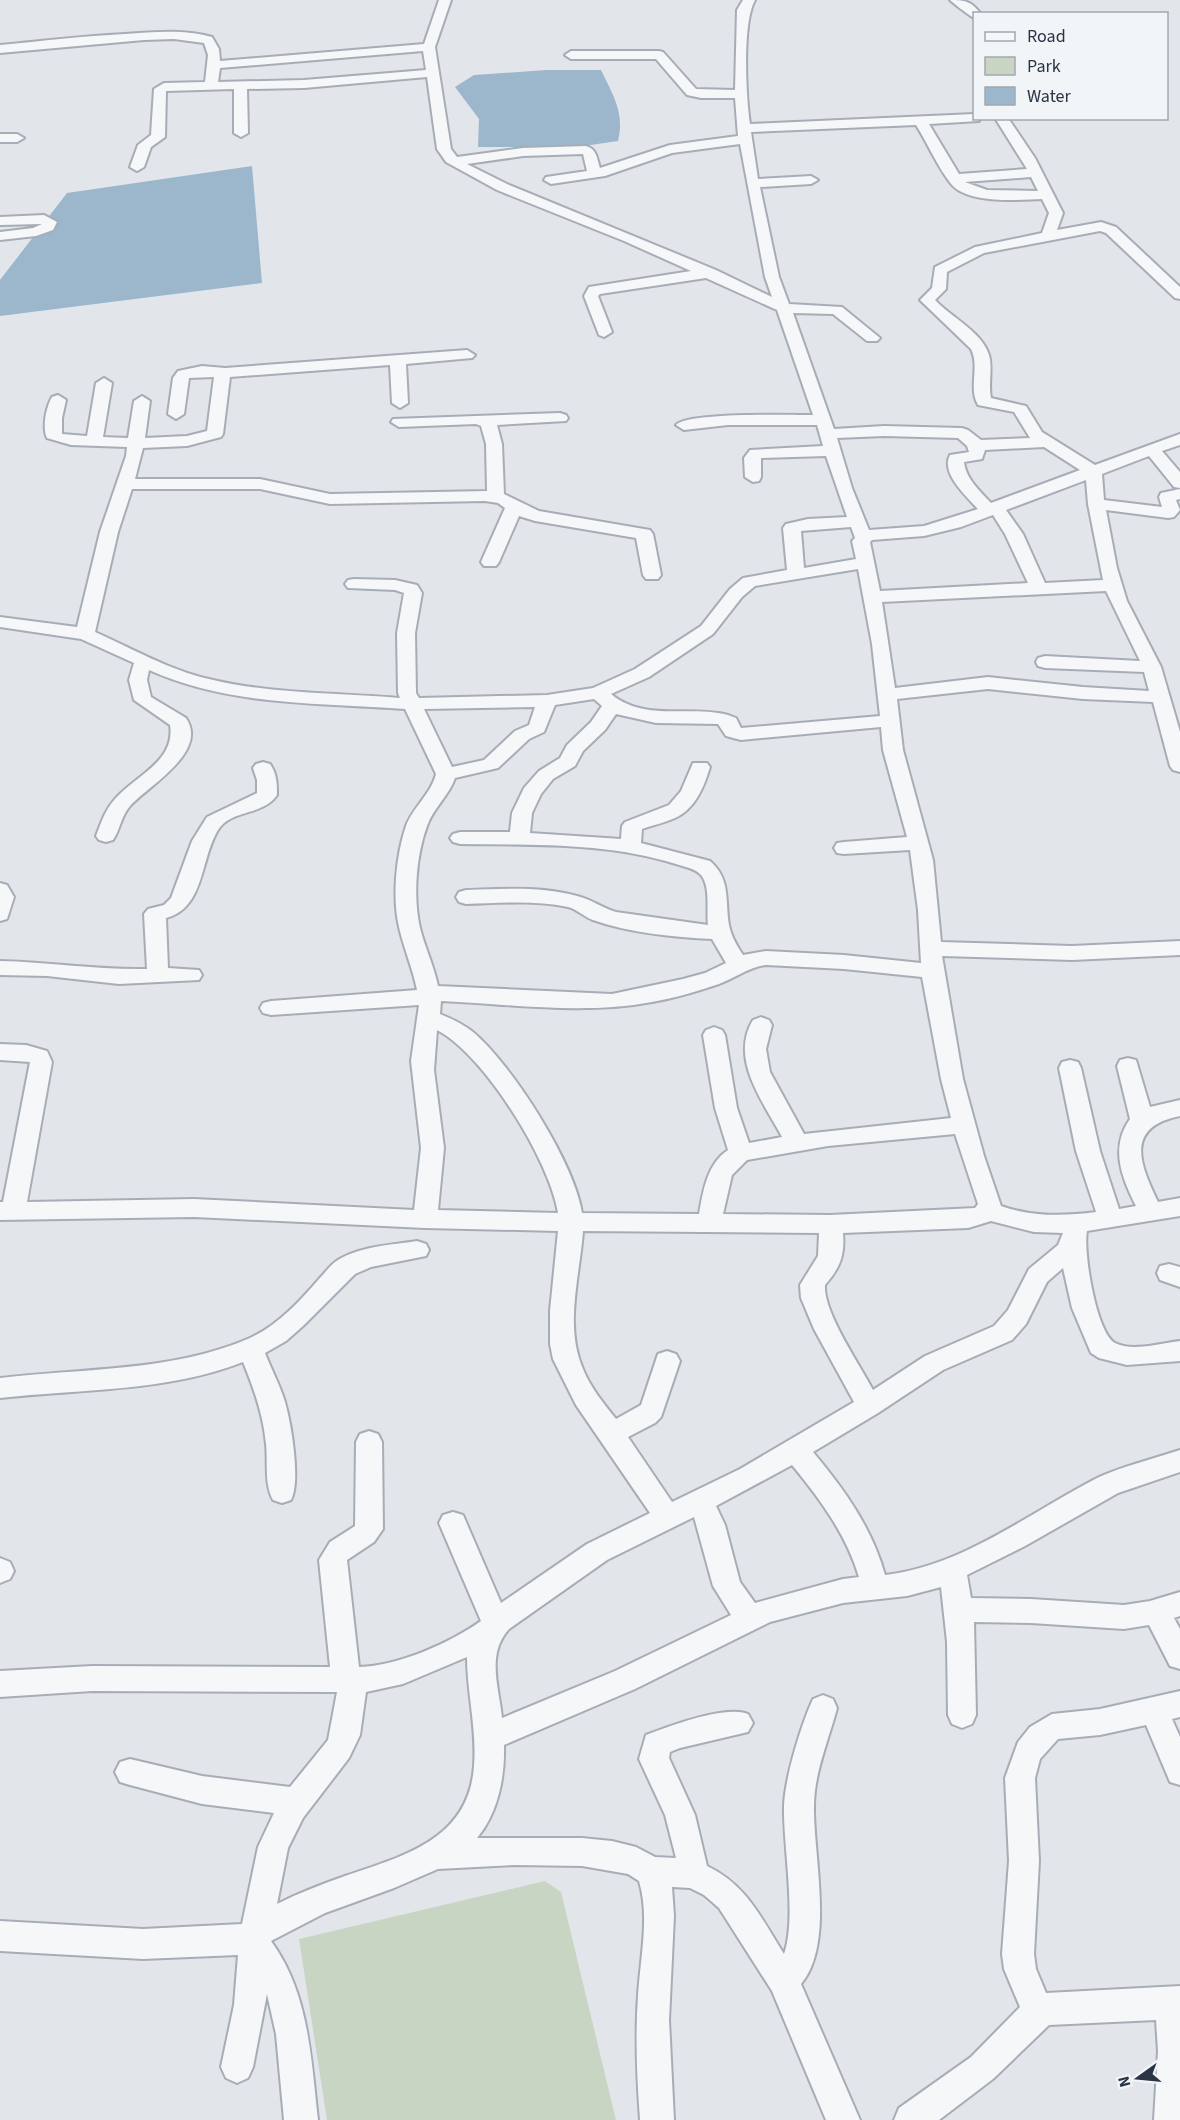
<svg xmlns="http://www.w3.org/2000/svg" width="1180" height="2120" font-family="'Source Sans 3',sans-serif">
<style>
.green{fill:#c9d5c3}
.water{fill:#9cb7cc}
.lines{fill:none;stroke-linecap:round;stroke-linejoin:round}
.minor-casing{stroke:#a7adb6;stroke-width:4}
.minor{fill:#f5f7f9;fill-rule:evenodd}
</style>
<rect width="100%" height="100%" fill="#e2e6eb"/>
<!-- green -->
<path class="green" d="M545,1881L561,1892L616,2120H327L299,1939Z"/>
<!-- water -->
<g class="water">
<path d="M546,70H601C613,95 625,113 618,141L577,147H478L479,119L455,87L474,75Z"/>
<path d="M252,166L262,283L0,316V280L67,193Z"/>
</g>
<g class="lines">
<!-- minor casing -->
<g class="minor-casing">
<g id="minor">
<path d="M439,0H451L435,47L451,149L457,157L523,148L586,146C597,149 597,159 600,168L670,145L738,136L735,98H701L687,95L656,59H571L565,55L571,51H659L663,52L696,89L735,90L737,10L743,0H755C742,23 746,97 750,124L974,114V118H980L979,121L929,124L959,174L1027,169L995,118H1008L1035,158L1063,213L1057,230L1101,222L1116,227L1180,287V299L1175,298L1106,233L1100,231L984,253L947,272L946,289L935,300C951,317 982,332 989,355C993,368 988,384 991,398L1026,406L1042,432L1095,465L1180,434V445L1162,451L1180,472V488L1174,487L1149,456L1102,474L1104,500L1162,507L1159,497L1161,493L1180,489V499L1176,500L1180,510L1174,517L1168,518L1106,510L1117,568L1127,601L1161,667L1180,732V772L1173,770L1170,766L1153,702L1083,699L988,689L897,699L903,750L933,860L941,942L1072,946L1180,941V955L1072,960L942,956L963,1079L984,1156L1001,1206C1032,1217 1064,1216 1096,1212L1076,1151L1059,1068L1062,1062L1070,1060L1078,1062L1081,1068L1100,1151L1119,1209L1136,1206C1121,1177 1110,1147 1130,1119L1117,1066L1120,1060L1128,1058L1136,1060L1150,1107L1180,1100V1116C1125,1127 1139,1163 1158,1202L1180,1198V1216L1087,1231C1083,1251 1096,1333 1115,1343C1132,1352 1161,1343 1180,1341V1361L1127,1365L1099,1358L1091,1353L1072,1308L1063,1268L1047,1282L1026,1324L1012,1340L943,1370L878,1413L813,1452C844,1489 872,1528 885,1575C963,1566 1029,1513 1097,1478C1123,1466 1153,1459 1180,1450V1472L1118,1493L1025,1546L967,1575L971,1598L1031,1599L1124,1605L1150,1601L1180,1592V1616L1174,1618L1180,1629V1669L1170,1666L1149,1625L1124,1629L1031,1623L974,1622L976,1715L972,1724L962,1728L952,1724L948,1715L947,1642L941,1587L907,1596L843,1603L770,1622L635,1689L504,1745C505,1777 498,1813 477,1838H582L612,1841L636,1847L655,1857L676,1858L665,1815L639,1759L646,1735C670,1726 725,1705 748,1714L753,1723L748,1732L680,1748L670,1752L669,1758L695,1815L707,1866C747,1885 761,1918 784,1954C797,1918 783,1846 784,1806C785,1778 801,1725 813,1699L823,1695L833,1699L837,1708C829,1739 814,1773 814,1806C813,1856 835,1943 801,1984L860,2120H826L772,1991L719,1908L704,1895L690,1888L672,1887L674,1916L669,2020L674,2120H640C637,2079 635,2037 638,1996C640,1959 650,1917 639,1881L628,1874L582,1866L515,1865L438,1869L394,1888L325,1913L271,1941C309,1993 311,2058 318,2120H284L276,2034L267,1994L253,2067L248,2078L237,2083L226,2078L221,2067L234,2005L238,1955L143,1959L0,1951V1921L143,1929L242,1924L258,1847L274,1813L202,1804L130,1785L120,1782L115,1772L120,1762L130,1759L202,1776L290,1787L328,1740L337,1692L92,1691L0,1697V1671L92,1666L330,1667L319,1560L330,1542L355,1526L356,1442L360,1434L369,1431L378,1434L382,1442L383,1529L374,1542L347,1560L359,1667C398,1666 450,1643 481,1621L439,1523L443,1515L453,1512L463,1515L501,1603L587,1544L650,1513L576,1405L553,1359L550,1344V1311L558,1231L425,1228L194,1217L0,1220V1202H3L30,1062L0,1060V1044L26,1045L47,1051L52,1062L27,1202L194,1199L414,1210L421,1148L411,1061L419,1005L271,1015L263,1013L260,1008L263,1003L271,1001L417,990C413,969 404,949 399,927C392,897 396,856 406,826C413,807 431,794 436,774L405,709C319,703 229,706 149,670L147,680L151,697L186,718C209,752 148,786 130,806C121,816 120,830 113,840L106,842L99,840L96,836C101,823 105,810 115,799C135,776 176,761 170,725L134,700L129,680L134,663L81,639L0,627V617L77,627L100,532L126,456L127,447L71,445L47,438C42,428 46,407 52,397L58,395L66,400L62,418V434L87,436L96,383L104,378L112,383L103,437L128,438L134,401L142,396L150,401L145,438L187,436L207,431L214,377L189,378L184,414L176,419L168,414L173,378L178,371L202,366L225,368L467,350L475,355L472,358L406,364L408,403L400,408L392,403L390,365L230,377L223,434L221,437L187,446L143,448L135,479H260L330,494L487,491L486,444L481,426L476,424L399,427L391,422L393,419L560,413L566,415L568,418L566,421L497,425L502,444L504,494L539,511L644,529L650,530L653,534L661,575L658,579H646L643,575L636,538L535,521L519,516L499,562L496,566H484L481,562L505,508L498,503L485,501L330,504L260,489H132L118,532L95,632C131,648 169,670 209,679C270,694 337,693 400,698L398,693L397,633L404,593L395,590L348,588L345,584L348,580L354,579L395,580L417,585L422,593L415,633L416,693L419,698L547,695L593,688L635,669L701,626L730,589L743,578L787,570L783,528L786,524L808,519L847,517L826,456L761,458V477L759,481L753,482L745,477L744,458L750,450L823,446L817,425H728L684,430L676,425C687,412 792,415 813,415L777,310L706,278L600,294L598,296L612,332L604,337L599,335L584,296L589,287L691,271L624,241L497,190L446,162L437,149L427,77L304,88L247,89L248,133L241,137L234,133V89L166,91L165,137L151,147L144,167L137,171L130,167L138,145L151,135L154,89L164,83L205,82L208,55L204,43L174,39L144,40L0,53V45C42,41 83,36 125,34C154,32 184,29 212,37L219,49L220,61L424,44ZM423,51L426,70L304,80L218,82L220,68ZM916,125C928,144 938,168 952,185C969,204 1019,200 1042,199L1049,213L1042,233L975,247L935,267L932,288L920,300L971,349C980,367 968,388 978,405L1014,412L1030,438L981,440L968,430L962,428L884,426L834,429L793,313L833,314L867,341H877L880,338L842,307L789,304L779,277L760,187L811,184L818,180L811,176L758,179L751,132ZM740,144L765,277L772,297L716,270L507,184L467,164L523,156L583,154L587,171L546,177L544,180L551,184L605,176L672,153ZM1031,177L1038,191L987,190L965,182ZM884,436L958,438L967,446L969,452L950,455C940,473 967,497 978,509L924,526L869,530L852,488L837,438ZM1044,447L1080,470L991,503C980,491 966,479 964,462L982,459L985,450ZM1086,480L1088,504L1103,580L1045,583L1023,534L1006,510ZM993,515L1005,534L1028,583L880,591L870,542L872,540L924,536L961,527ZM851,527L855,538L852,541L856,559L804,568L801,531ZM858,569L872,644L880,716L741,728L736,718L728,715C688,705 645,722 611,694L649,677L713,634L742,597L755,586ZM1106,591L1140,661L1045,656L1038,658L1036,662L1038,666L1045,668L1144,672L1149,691L1083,687L988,677L895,688L882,602ZM594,699L602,706L591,722L567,745L560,758L539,771L524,788L512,813L510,832H460L453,834L450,838L453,842L460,844C531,845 607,842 676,864C684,867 695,868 701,875C711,887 706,911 708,925L616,912C602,908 591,899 577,896C541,886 503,889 466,890L459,892L456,897L459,902L466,904C499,903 535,900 568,907C577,909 584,917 593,920C630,933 673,937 712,939L726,963L705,973L683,979L612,994L438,986C434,966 425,948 420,928C413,897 416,856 427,826C433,808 449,796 455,778L498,768L529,739L544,732L555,705ZM535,707L529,725L515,731L484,760L452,767L424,709ZM616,714L656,723L718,724L726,736L741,740L881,727L883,750L907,837L844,842L837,843L834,848L837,853L844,854L910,850L918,910L921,963L844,955L766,951L743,955C737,946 731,936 729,925C725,901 731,879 710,861L641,843L642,829C653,825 664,823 675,818C695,809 704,787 710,767L707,763H693L681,791L669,805L625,822L622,826L621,839L530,833L532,813L541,794L553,779L575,766L583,751L605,730ZM766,965L844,969L922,977L941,1079L951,1118L804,1134L770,1072L766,1049L772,1025L769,1020L761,1017L753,1020C729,1059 764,1103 782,1137L749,1143L737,1108L725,1035L722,1030L714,1027L706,1030L703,1035L715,1108L728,1150C707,1164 703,1191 699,1214L582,1213C574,1162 512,1065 473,1032C463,1024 452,1019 440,1014L441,1001C510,1004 584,1015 652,1002C675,998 698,991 719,984C735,978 749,967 766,965ZM437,1030C484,1054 550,1161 558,1213L438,1210L444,1148L434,1070ZM955,1134L978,1204L975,1208L830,1215L723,1214L732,1175L747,1160L828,1146ZM991,1221L1034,1232L1063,1233L1058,1245L1029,1269L1008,1310L994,1326L925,1356L873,1390C860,1365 823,1312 825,1285C840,1268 845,1255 843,1233L968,1228ZM583,1231L819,1233L818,1256L800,1285L801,1298L814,1329L854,1402L740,1469L672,1502L628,1437L655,1423L661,1417L680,1361L676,1354L667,1351L658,1354L641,1405L616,1419C604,1404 590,1387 583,1369C564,1326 580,1275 583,1231ZM792,1465C820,1499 846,1534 859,1577L843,1579L755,1603L740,1582L725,1525L716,1506ZM694,1517L713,1586L731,1615L615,1671L502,1718C499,1687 486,1654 509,1629L607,1560ZM467,1657C467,1693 477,1729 474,1766C469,1840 403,1856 345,1876C322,1884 299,1893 277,1904L288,1848L303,1818L349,1758L360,1735L366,1692L403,1684Z"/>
<path d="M950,0C965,0 971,1 981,14H974V18C970,16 953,3 950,0Z"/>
<path d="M0,134H17L24,138L17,142H0Z"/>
<path d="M44,215L57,222L53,230L36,236L0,240V232L33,228L42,224L0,225V217Z"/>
<path d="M263,762L270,764C277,774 277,784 277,795C263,816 231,809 218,830C200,859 205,908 166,918L168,968L199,970L202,975L199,980L119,984L47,976L0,975V961C49,962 98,970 147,969L144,914L148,909L164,905L171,898L192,841L207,817L257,793V780L253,768L256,764Z"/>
<path d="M0,883L7,885L14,897L7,919L0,921Z"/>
<path d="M417,1241L426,1244L429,1250L426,1256L371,1267L355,1274L303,1326L286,1341L265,1353C271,1369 280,1385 285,1402C291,1423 301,1481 291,1500L282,1503L273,1500C264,1483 268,1462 266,1444C263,1414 254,1389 243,1362C167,1392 80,1389 0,1398V1378C83,1368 172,1372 250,1338C277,1326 300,1301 319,1279C325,1273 330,1265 338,1260C361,1246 391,1245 417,1241Z"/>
<path d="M1169,1264L1180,1267V1287L1160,1280L1157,1273L1160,1266Z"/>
<path d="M0,1558L10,1562L14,1571L10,1579L0,1583Z"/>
<path d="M1180,1691V1717L1172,1719L1180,1737V1785L1170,1782L1146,1725L1100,1735L1058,1739L1040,1759L1035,1778L1039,1861L1034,1954L1036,1969L1046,1993L1180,1986V2120H1154L1158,2051L1156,2020L1049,2025L993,2079L939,2120H894L899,2108L971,2057L1020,2007L1004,1969L1002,1954L1009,1861L1005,1778L1018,1742L1030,1727L1052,1714L1100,1709Z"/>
</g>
</g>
<!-- minor -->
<use href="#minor" class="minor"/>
</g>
<!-- legend -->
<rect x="973" y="12" width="195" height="108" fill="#f2f5f8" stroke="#a2a8b0" stroke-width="1.5"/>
<rect x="985" y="32" width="30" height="9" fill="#f5f7f9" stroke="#a2a8b0" stroke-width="1.5"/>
<text x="1027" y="42" font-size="18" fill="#293544">Road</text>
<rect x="985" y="57" width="30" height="18" fill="#c9d5c3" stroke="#a2a8b0" stroke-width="1.5"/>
<text x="1027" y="72" font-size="18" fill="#293544">Park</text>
<rect x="985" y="87" width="30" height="18" fill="#9cb7cc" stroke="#a2a8b0" stroke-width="1.5"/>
<text x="1027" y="102" font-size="18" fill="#293544">Water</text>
<!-- north arrow -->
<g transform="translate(1138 2078) rotate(255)" stroke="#f2f5f8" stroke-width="4.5" paint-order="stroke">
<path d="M0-4.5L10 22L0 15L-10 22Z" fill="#293544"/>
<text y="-9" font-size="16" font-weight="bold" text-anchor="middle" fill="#293544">N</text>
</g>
</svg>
